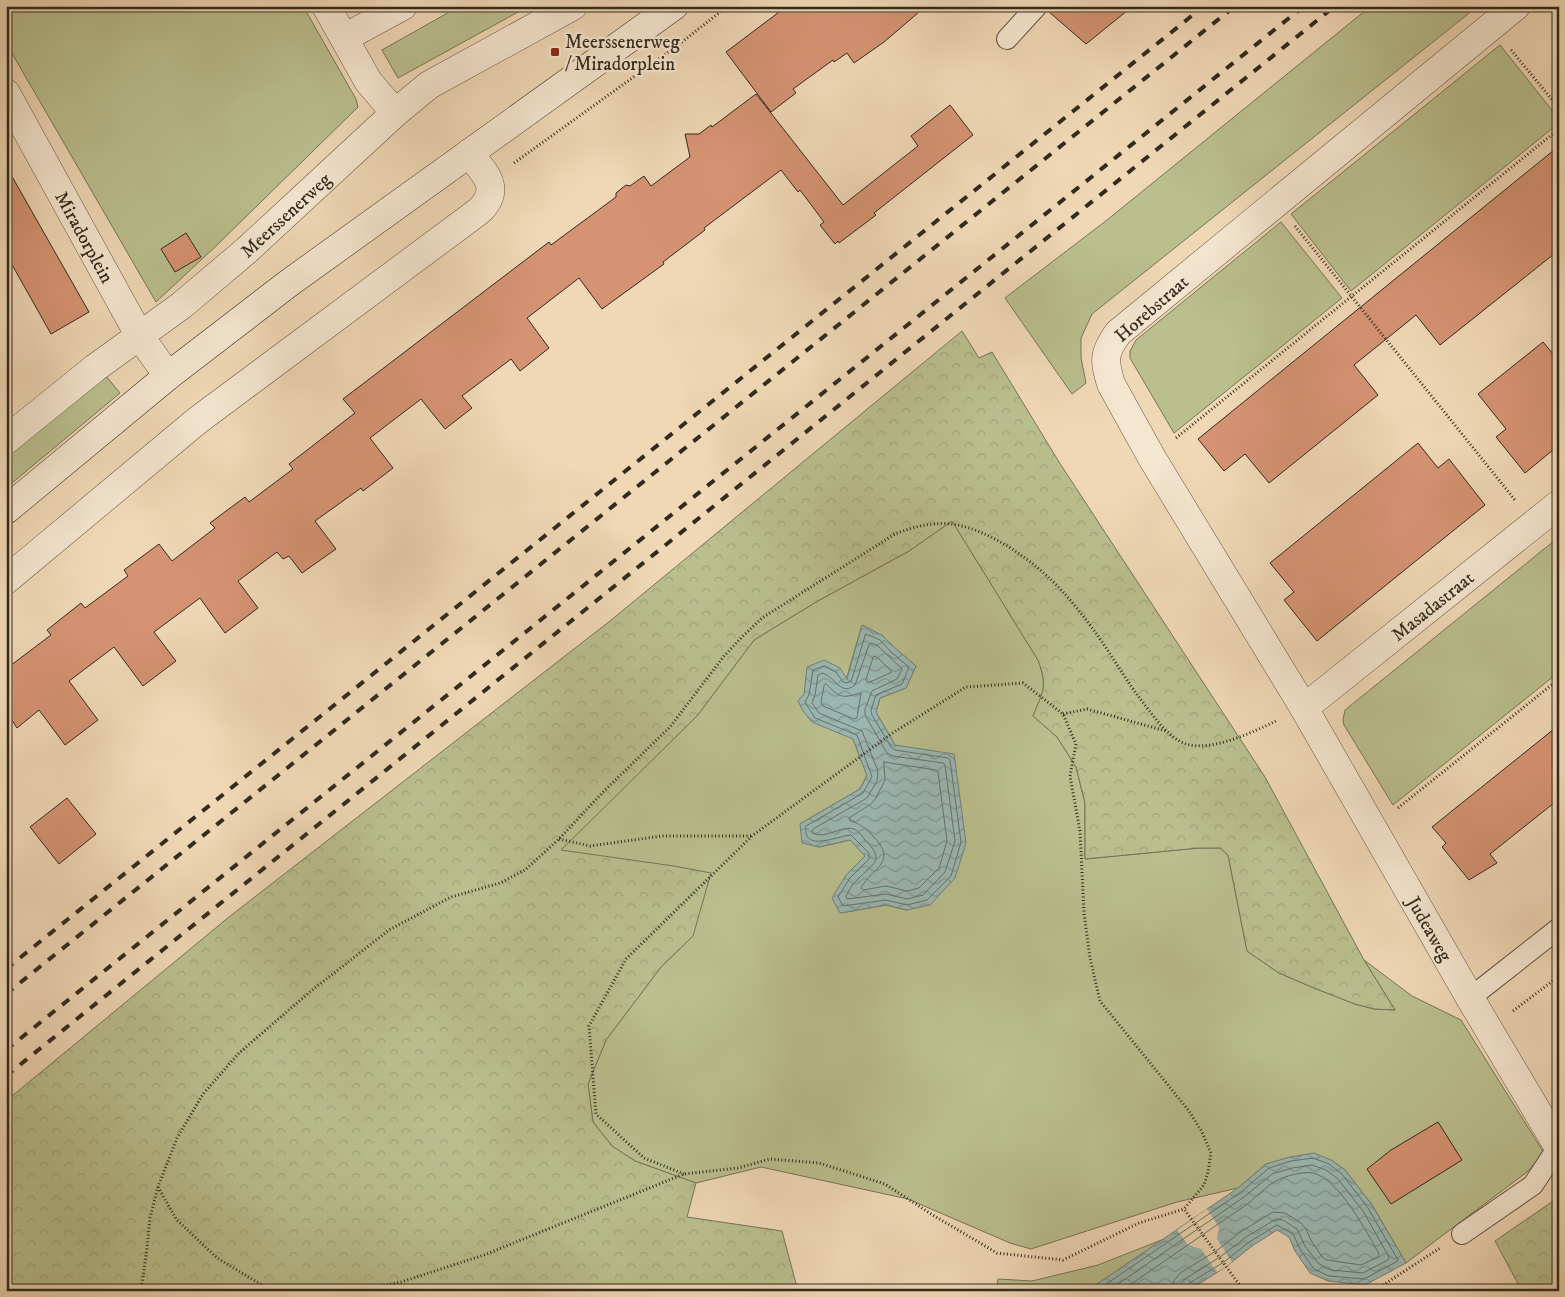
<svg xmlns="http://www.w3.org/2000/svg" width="1565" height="1297" font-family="'IM FELL DW Pica',serif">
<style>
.green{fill:#babf8e;stroke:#767456;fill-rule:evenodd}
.forest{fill:url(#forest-crowns);stroke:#767456}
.water{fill:url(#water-waves);stroke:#718079}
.pier{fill:#f0d8b6}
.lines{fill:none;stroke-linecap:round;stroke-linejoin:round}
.shore{stroke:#66726a;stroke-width:1}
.building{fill:#d59373;stroke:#322a1f}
.lane-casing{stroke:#625645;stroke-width:22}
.street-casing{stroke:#625645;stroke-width:29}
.secondary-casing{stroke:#322a1f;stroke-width:29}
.path{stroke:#322a1f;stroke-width:3;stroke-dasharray:1 2.5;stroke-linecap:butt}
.lane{stroke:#f5e6d0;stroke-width:20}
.street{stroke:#f5e6d0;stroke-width:28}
.secondary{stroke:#f5e6d0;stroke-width:28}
.rail{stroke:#322a1f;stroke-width:4;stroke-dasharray:9 9;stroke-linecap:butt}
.poi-dot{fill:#8f2418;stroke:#f5e6d0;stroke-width:2}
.labels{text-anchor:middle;stroke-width:5;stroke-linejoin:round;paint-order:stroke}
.poi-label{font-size:19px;fill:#322a1f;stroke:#f5e6d0;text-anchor:start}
.street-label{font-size:19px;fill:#322a1f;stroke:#f5e6d0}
</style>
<defs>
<pattern id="forest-crowns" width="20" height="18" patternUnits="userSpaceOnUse" patternTransform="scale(1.25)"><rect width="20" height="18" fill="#babf8e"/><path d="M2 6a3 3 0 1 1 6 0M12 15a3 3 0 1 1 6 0" fill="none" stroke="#a0a47a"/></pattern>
<pattern id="water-waves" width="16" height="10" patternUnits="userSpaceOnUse" patternTransform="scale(1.25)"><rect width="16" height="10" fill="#9bb9b5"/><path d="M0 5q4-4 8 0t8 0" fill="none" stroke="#7f9793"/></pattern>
</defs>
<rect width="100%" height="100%" fill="#f0d8b6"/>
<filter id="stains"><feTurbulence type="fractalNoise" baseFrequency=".004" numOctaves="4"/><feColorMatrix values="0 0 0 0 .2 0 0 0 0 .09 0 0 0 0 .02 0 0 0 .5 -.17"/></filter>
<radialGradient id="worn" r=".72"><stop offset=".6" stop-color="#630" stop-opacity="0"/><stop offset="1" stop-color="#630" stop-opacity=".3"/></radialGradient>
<!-- green -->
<g class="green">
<path d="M6,6H303L356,99L358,107L216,246L156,302L6,43Z"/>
<path d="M460,6H529L398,78L382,50Z"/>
<path d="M1371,6H1478L1092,314L1081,338V358L1086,383L1072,394L1005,298L1107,220Z"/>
<path d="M1500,45L1559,119V123L1351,291L1291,214Z"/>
<path d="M1281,222L1342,298L1174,433L1130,358V351L1136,340Z"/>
<path d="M106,376L120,393L6,488V456Z"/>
<path d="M952,521L1038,660C1048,687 1043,691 1033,716L1057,737L1076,767L1085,803V859L1199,848H1220L1228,855L1247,951L1279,973L1314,988L1355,1004L1374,1009L1395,1010L1364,960L1412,996L1461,1020L1544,1153L1527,1172L1406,1263L1372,1205L1345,1170L1331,1160L1266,1164L1238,1188L1177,1202L1031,1249L1010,1243L908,1199L761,1167L696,1183L635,1161L612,1146L593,1122L588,1084L606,1040L661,967L693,936L560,850L697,716L754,640L816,602L909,551ZM862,625L883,636L895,648L916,666L906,688L880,698L876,712L895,745L907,910L886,905L841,913L846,875L866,856L850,840L819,847L800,824L860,789L867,775L853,739L799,701L804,694L846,680Z"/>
<path d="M1559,537V672L1393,805L1344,725L1343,720L1345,710Z"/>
<path d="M1164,1239L1087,1291H997L998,1279L1032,1281L1098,1265Z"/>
</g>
<!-- forest -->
<g class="forest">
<path d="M962,331L979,358L992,352L1059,462L1265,777L1364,960L1395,1010L1374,1009L1355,1004L1314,988L1279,973L1247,951L1228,855L1220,848H1199L1085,859V803L1076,767L1057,737L1033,716C1043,691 1048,687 1038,660L952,521L909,551L816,602L754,640L697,716L561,850L674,866L711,873L693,936L661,967L606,1040L588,1084L593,1122L612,1146L635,1161L696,1183L687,1217L782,1231L798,1291H6V1101L229,917L610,621Z"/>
<path d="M1559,1197V1291H1522L1495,1241Z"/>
</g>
<!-- water -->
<g class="water">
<path d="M862,625L883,636L895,648L916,666L906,688L880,698L876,712L895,745L954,754L966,843L955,878L930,905L907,910L886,905L840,913L832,898L846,875L865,856L850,840L819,847L802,843L800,824L860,789L867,776L853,739L812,722L803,711L798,701L804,694L807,667L824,660L840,668L847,679Z"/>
<path d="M1314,1153L1331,1160L1345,1170L1372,1205L1406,1263L1365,1285L1328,1281L1310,1273L1295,1251L1289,1237L1277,1230L1252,1246L1227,1266L1188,1291H1087L1238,1188L1266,1164L1290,1157Z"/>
</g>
<!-- pier -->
<path class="pier" d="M1207,1209L1219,1227L1217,1239L1232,1262L1227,1266L1217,1272L1201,1249L1188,1245L1177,1230Z"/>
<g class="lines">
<!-- shore -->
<g class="shore">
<path d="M866,634L880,640L891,652L909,667L902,684L876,695L871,710L872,715L891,747L895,750L948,758L950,760L961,842L951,876L927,900L907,905L886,900L843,906L838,897L850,878L869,859V853L851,835C837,836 802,853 806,826L863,793L872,777L857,735L815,718L805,702L809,695L813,670L824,666L836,672L843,682L847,683L851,681Z"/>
<path d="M871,643L877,645L902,669L897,679L872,691L865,709V715L887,753L893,756L943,763L945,765L955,841L945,872L923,895L907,899L886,894L847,899L846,896C849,891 852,884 857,880C873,863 886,861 865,840C862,836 859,831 854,829C841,825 823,841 812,832L813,829L867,798L877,781L878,771L862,731L819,713L812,703L815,695L818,675L822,673C835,676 840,697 855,685L869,645Z"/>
<path d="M874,656L877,657L892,672L868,683L866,680Z"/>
<path d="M826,684C833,690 838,698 848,696C853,696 857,693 861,693L857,718L854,719L823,706L821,702L824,686Z"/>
<path d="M884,762L936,770L938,772L947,841L939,868L919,888L907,891L886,886L863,890L861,888C872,867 899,863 873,836C866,829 860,823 850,821L849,818L871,804L876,798L885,780Z"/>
<path d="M1096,1291L1241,1192L1269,1168L1291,1161L1313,1158L1329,1164L1342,1174L1368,1208L1398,1260L1396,1262L1364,1279L1329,1276L1314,1269L1300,1249L1293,1234L1277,1225L1249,1242L1224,1262L1188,1284L1186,1291"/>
<path d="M1108,1291L1244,1197L1272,1174L1292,1168L1312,1165L1326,1170L1337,1178L1363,1211L1389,1257L1388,1260L1363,1273L1331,1270L1324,1267L1318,1263L1305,1246L1297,1229L1283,1220L1276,1219L1246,1237L1220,1257L1185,1279L1181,1284L1180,1291"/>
<path d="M1121,1291C1162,1263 1202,1235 1243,1207C1254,1200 1266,1186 1276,1181C1285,1176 1303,1171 1313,1173C1338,1178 1367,1232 1379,1254L1378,1257L1361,1265L1327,1260L1323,1258L1312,1242L1306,1229L1301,1223L1285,1213L1273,1212L1242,1231L1216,1251L1180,1273L1174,1281L1172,1291"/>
</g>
</g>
<!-- building -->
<g class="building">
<path d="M787,6H926L884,42L854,63L847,53L834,62L833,60L793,89L796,93L771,112L726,52Z"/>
<path d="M1049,6H1133L1086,44L1048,11Z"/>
<path d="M756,94L843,205L918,146L911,136L950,105L973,135L874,213L876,215L839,243L838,241L835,244L820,225L824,222L800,190L798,192L781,170L704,228L705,230L663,262L664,264L602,309L579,278L527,318L549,348L520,371L511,359L462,396L472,408L445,429L421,399L370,438L393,468L363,491L361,488L315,521L336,549L302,573L289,556L283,559L277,552L238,581L258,608L225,633L200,598L154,632L176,661L143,686L114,647L69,681L98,720L65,745L39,710L17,728L6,711V669L51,635L47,630L81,603L85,608L128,576L124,570L159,544L172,561L215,528L210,523L245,497L249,502L293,469L289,464L355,413L343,399L549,242L551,245L616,197V193L626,185L630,186L644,176L651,186L690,157L685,134H699L711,125L712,127Z"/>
<path d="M1559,146V250L1440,345L1416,315L1354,365L1378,395L1269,483L1245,454L1224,471L1198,439Z"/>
<path d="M6,166L89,312L51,334L6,254Z"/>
<path d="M186,233L201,257L175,272L161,249Z"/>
<path d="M1543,342L1559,361V445L1525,473L1496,437L1506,429L1478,394Z"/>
<path d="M1418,443L1438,468L1449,459L1485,505L1317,641L1284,600L1294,592L1270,563Z"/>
<path d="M1559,725V799L1490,854L1497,863L1469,880L1442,847L1446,843L1432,827Z"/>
<path d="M67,798L96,834L59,864L30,827Z"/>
<path d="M1438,1122L1462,1160L1391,1204L1367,1169L1391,1150Z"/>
</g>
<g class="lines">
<!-- lane casing -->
<g class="lane-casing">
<g id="lane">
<path d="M1007,39L1037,6"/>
<path d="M1470,998L1559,928"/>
<path d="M1462,1234L1533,1185L1558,1147"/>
</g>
</g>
<!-- street casing -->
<g class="street-casing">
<g id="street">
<path d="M326,6L368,81L395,113"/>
<path id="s1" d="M1516,6L1118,333C1103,354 1104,360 1111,384L1152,458L1304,708L1470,998L1559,1148"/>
<path d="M344,38L403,6"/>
<path id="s2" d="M6,93L139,335L168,376"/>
<path id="s3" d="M6,440L95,368L182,305L247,250L395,113L429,85L573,6"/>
<path d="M6,580L198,420L479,211C503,188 484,173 469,153"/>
<path id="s4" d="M1304,708L1559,504"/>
</g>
</g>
<!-- secondary casing -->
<g class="secondary-casing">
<path id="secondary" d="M6,510L168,376L289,283L674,6"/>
</g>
<!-- path -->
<g class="path">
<path d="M1511,50L1559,108"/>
<path d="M514,163L678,45L728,6"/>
<path d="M1295,226L1515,500"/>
<path d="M1176,438L1559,129"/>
<path d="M1063,714L1087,709L1166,731"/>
<path d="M1398,808L1559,679"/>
<path d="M559,839L590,846L662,836H752"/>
<path d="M1513,1011L1559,976"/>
<path d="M684,1174L644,1158L596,1114L589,1026L626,959L752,836L891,734L966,687L1023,683L1063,714L1076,744L1070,776L1080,831L1084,913L1090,958L1100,1001L1189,1111L1202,1132L1211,1153L1208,1172L1204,1185L1184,1209L1244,1291"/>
<path d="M158,1187L176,1219L217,1258L272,1291"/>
<path d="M141,1291L147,1248L150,1218L158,1187L177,1138L203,1094L239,1053L311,991L389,930L451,897L500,883L525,870L559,839L603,792L670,727L724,656L743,636L762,618L895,534C913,527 931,522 951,524C985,528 1025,555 1049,578C1066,593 1085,618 1098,636C1112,656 1124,677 1138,696C1151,712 1166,737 1186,744C1212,752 1253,732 1276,721"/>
<path d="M356,1291L401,1282L484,1255L684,1174L738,1168L770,1159L819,1163L885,1184L931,1214L997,1253L1063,1260L1139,1223L1184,1209"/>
<path d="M1374,1291L1440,1248"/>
</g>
<!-- lane -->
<use href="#lane" class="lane"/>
<!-- street -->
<use href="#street" class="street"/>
<!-- secondary -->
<use href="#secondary" class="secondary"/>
<!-- rail -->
<g class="rail">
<path d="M6,969L1204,6"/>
<path d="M6,994L1235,6"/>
<path d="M6,1050L1304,6"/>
<path d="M6,1076L1335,6"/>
</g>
</g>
<!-- markers -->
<rect class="poi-dot" x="550" y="47" width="10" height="10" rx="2.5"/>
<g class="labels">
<!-- poi labels -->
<g class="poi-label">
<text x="565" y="48">Meerssenerweg<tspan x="565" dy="22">/ Miradorplein</tspan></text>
</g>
<!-- street labels -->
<g class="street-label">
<text dy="7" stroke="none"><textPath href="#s3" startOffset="359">Meerssenerweg</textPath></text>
<text dy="7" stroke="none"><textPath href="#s2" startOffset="164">Miradorplein</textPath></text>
<text transform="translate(1151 308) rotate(-41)" y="7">Horebstraat</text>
<text dy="7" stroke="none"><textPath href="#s4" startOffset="164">Masadastraat</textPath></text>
<text dy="7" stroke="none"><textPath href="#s1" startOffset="1201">Judeaweg</textPath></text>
</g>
</g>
<!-- margin -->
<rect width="1565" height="1297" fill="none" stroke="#f0d8b6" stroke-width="25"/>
<rect x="8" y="8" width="1550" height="1282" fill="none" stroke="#322a1f" stroke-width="2.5"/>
<rect x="12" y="12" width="1540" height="1272" fill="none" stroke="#322a1f"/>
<rect width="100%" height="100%" filter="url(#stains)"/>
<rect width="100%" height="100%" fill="url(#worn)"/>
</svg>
